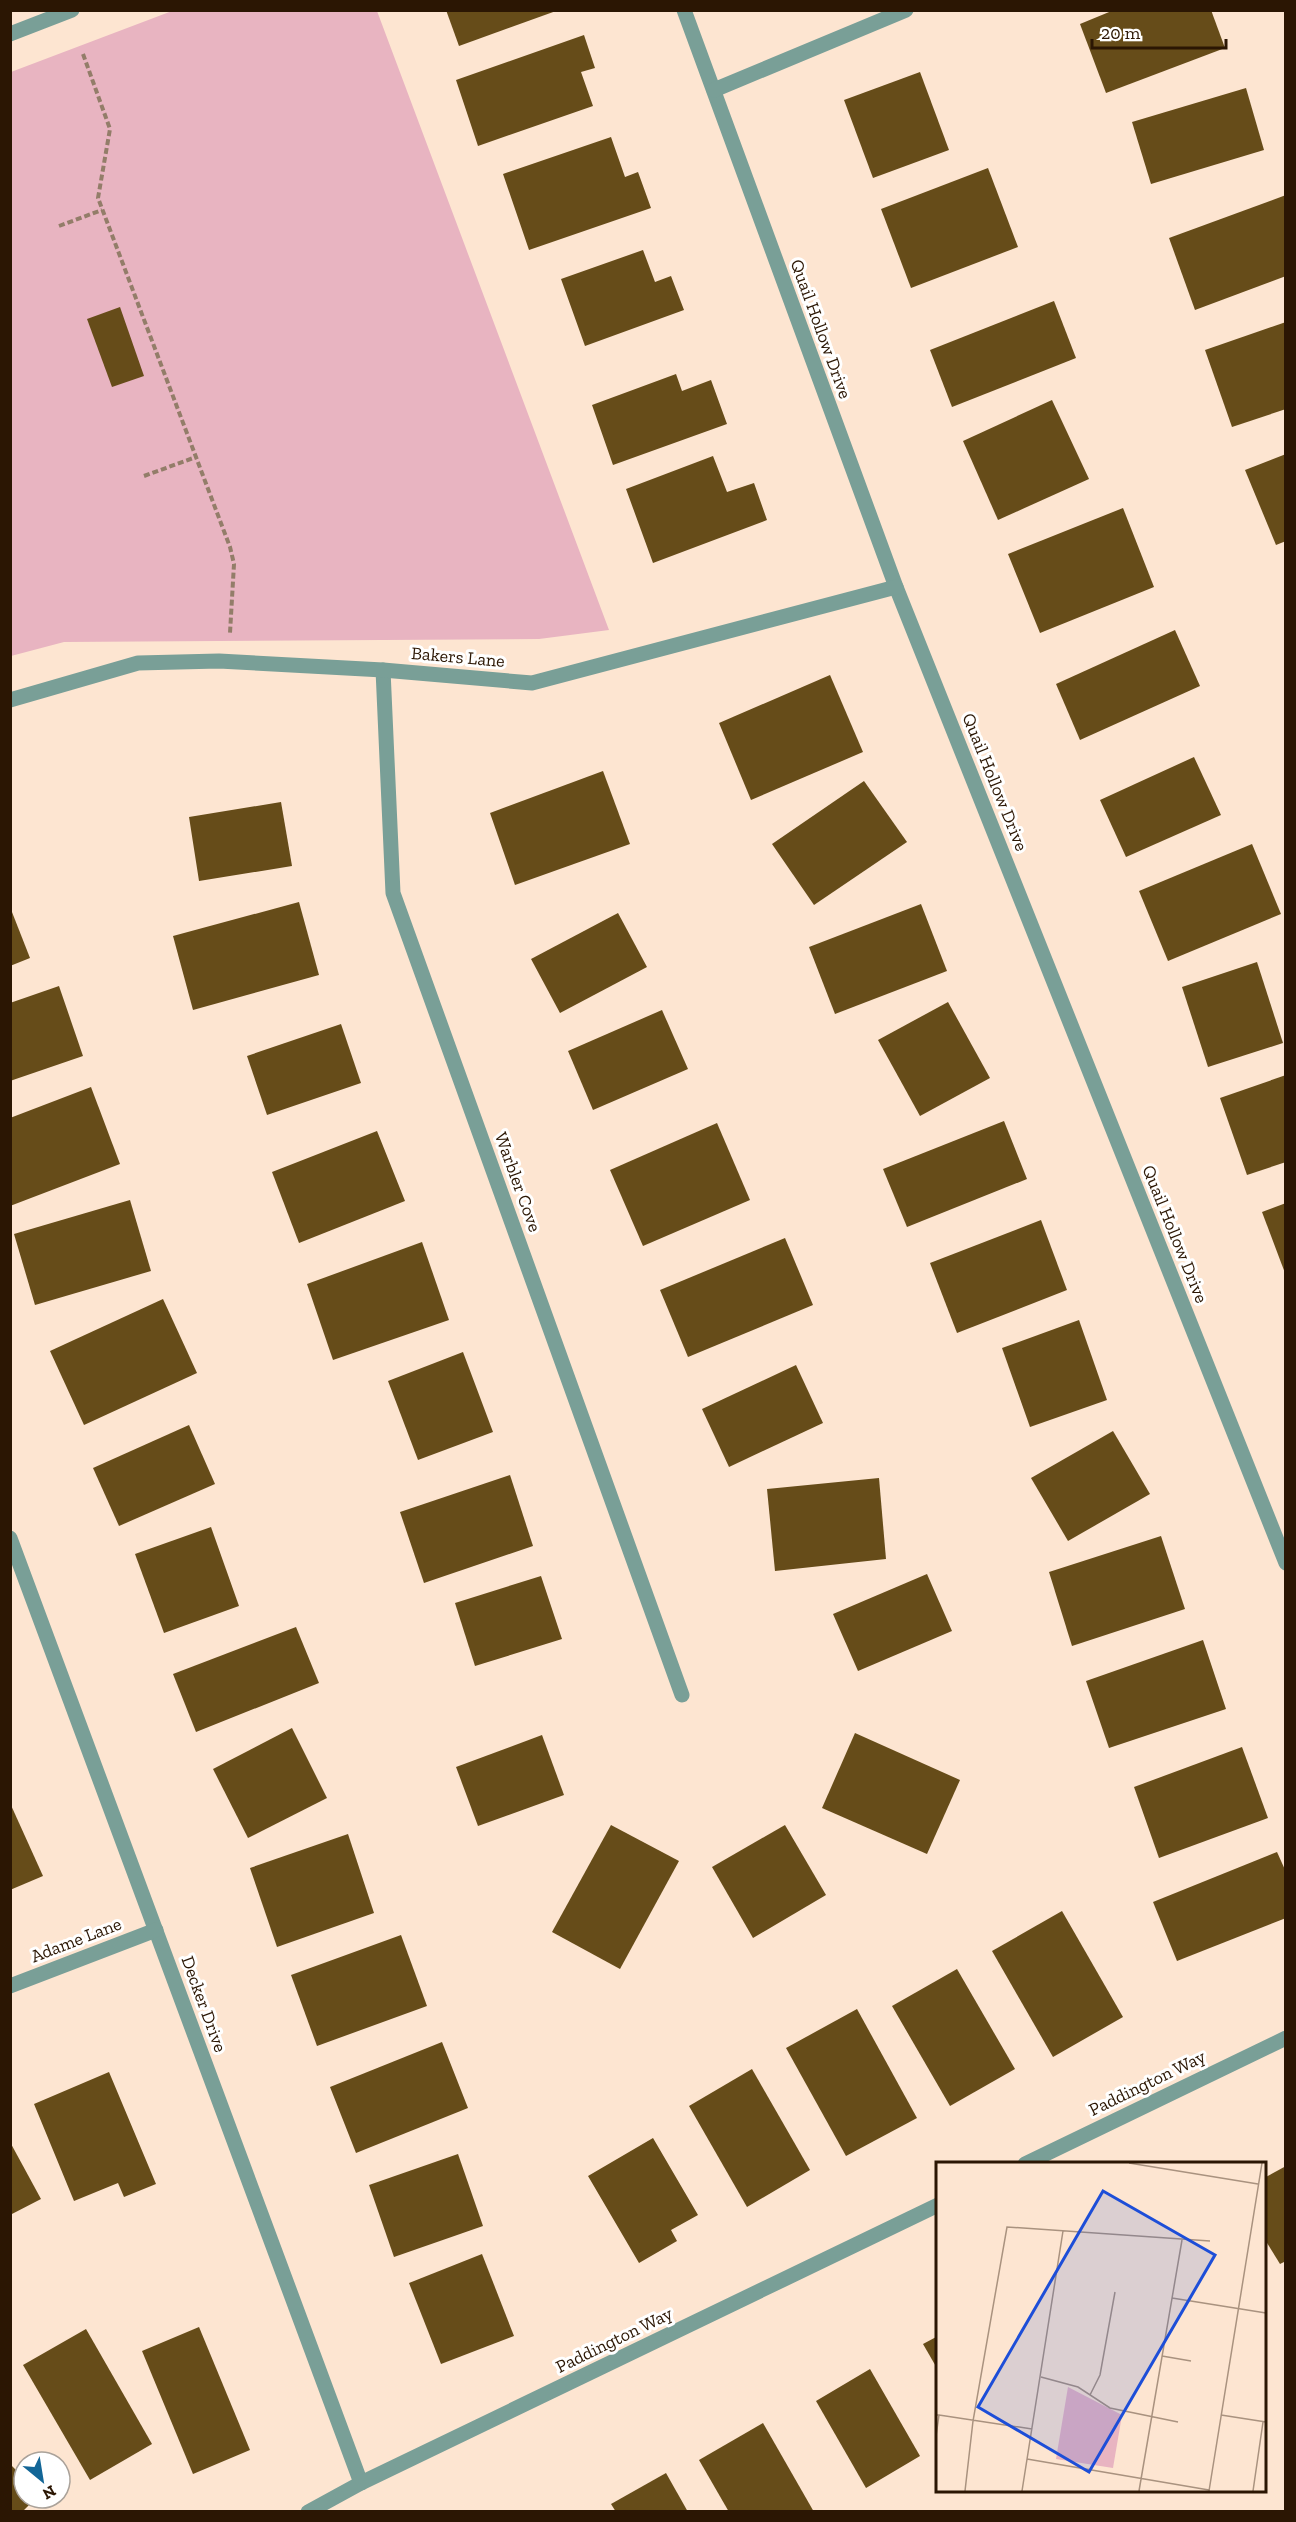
<svg xmlns="http://www.w3.org/2000/svg" width="1296" height="2522" font-family="'Zilla Slab',serif">
<style>
.green{fill:#e8b4c1}
.building{fill:#664c19}
.lines{fill:none;stroke-linecap:round;stroke-linejoin:round}
.path{stroke:#937d69;stroke-width:4;stroke-dasharray:6 3;stroke-linecap:butt}
.minor{stroke:#799f97;stroke-width:15}
.labels{text-anchor:middle;stroke-width:6;stroke-linejoin:round;paint-order:stroke}
.street-label{font-size:18px;fill:#2b1603;stroke:#fff}
.inset-road{fill:none;stroke:#a9927f;stroke-width:1.5}
.view{fill:#1d4ed8;fill-opacity:0.15;stroke:#1d4ed8;stroke-width:3}
.inset-edge{fill:none;stroke:#2b1603;stroke-width:3}
</style>
<rect width="100%" height="100%" fill="#fde5d1"/>
<!-- green -->
<path class="green" d="M172,11H377L609,630L539,639L64,642L11,656V72Z"/>
<!-- building -->
<g class="building">
<path d="M446,10H556V11L459,46Z"/>
<path d="M1114,10H1211L1225,48L1106,93L1080,24Z"/>
<path d="M584,35L595,68L581,72L593,106L478,146L456,80Z"/>
<path d="M920,72L949,150L873,178L844,100Z"/>
<path d="M1246,88L1264,150L1151,184L1132,122Z"/>
<path d="M611,137L625,177L638,172L651,208L529,250L503,174Z"/>
<path d="M988,168L1018,247L911,288L881,209Z"/>
<path d="M1286,195V276L1195,310L1169,238Z"/>
<path d="M643,250L655,282L671,276L684,310L585,346L561,279Z"/>
<path d="M1054,301L1076,358L952,407L930,350Z"/>
<path d="M120,307L144,376L112,387L87,319Z"/>
<path d="M1286,322V409L1232,427L1205,350Z"/>
<path d="M676,374L682,391L711,380L727,424L613,465L592,405Z"/>
<path d="M1052,400L1089,479L998,520L963,441Z"/>
<path d="M1286,454V541L1276,545L1245,470Z"/>
<path d="M713,456L727,492L754,483L767,520L653,563L626,489Z"/>
<path d="M1123,508L1154,587L1040,633L1008,554Z"/>
<path d="M1175,630L1200,686L1080,740L1056,684Z"/>
<path d="M830,675L863,752L751,800L719,723Z"/>
<path d="M1194,757L1221,815L1126,857L1100,800Z"/>
<path d="M603,771L630,844L515,885L490,813Z"/>
<path d="M864,781L907,842L814,905L772,844Z"/>
<path d="M281,802L292,866L199,881L189,817Z"/>
<path d="M1252,844L1281,914L1168,961L1139,891Z"/>
<path d="M299,902L319,975L193,1010L173,936Z"/>
<path d="M921,904L947,971L835,1014L809,947Z"/>
<path d="M10,907L30,958L10,966Z"/>
<path d="M618,913L647,967L560,1013L531,959Z"/>
<path d="M1257,962L1283,1043L1208,1067L1182,987Z"/>
<path d="M59,986L83,1056L10,1081V1003Z"/>
<path d="M948,1002L990,1078L920,1116L878,1040Z"/>
<path d="M662,1010L688,1069L593,1110L568,1051Z"/>
<path d="M341,1024L361,1083L267,1115L247,1056Z"/>
<path d="M1286,1075V1162L1247,1175L1220,1098Z"/>
<path d="M91,1087L120,1164L10,1206V1118Z"/>
<path d="M1004,1121L1027,1179L907,1227L883,1169Z"/>
<path d="M717,1123L750,1200L643,1246L610,1170Z"/>
<path d="M377,1131L405,1201L299,1243L272,1172Z"/>
<path d="M130,1200L151,1271L35,1305L14,1234Z"/>
<path d="M1286,1203V1273H1285L1262,1212Z"/>
<path d="M1041,1220L1067,1290L957,1333L930,1263Z"/>
<path d="M785,1238L813,1305L688,1357L660,1290Z"/>
<path d="M422,1242L449,1320L333,1360L307,1284Z"/>
<path d="M163,1299L197,1373L84,1425L50,1351Z"/>
<path d="M1079,1320L1107,1400L1030,1427L1002,1348Z"/>
<path d="M463,1352L493,1432L418,1460L388,1381Z"/>
<path d="M796,1365L823,1423L729,1467L702,1409Z"/>
<path d="M189,1425L215,1484L119,1526L93,1468Z"/>
<path d="M1113,1431L1150,1494L1068,1541L1031,1478Z"/>
<path d="M510,1475L533,1546L424,1583L400,1512Z"/>
<path d="M879,1478L886,1559L775,1571L767,1489Z"/>
<path d="M211,1527L239,1606L164,1633L135,1554Z"/>
<path d="M1161,1536L1185,1609L1072,1646L1049,1572Z"/>
<path d="M927,1574L952,1631L858,1671L833,1614Z"/>
<path d="M541,1576L562,1639L475,1666L455,1603Z"/>
<path d="M296,1627L319,1683L196,1732L173,1674Z"/>
<path d="M1203,1640L1226,1709L1109,1748L1086,1681Z"/>
<path d="M292,1728L327,1798L248,1838L213,1769Z"/>
<path d="M855,1733L960,1780L927,1854L822,1808Z"/>
<path d="M542,1735L564,1795L478,1826L456,1767Z"/>
<path d="M1242,1747L1268,1818L1159,1858L1134,1787Z"/>
<path d="M10,1803L43,1876L10,1890Z"/>
<path d="M611,1825L679,1861L620,1969L552,1932Z"/>
<path d="M785,1825L826,1895L753,1938L712,1867Z"/>
<path d="M348,1834L374,1913L277,1947L250,1868Z"/>
<path d="M1277,1852L1286,1872V1918L1177,1961L1153,1902Z"/>
<path d="M1062,1911L1123,2017L1053,2057L992,1951Z"/>
<path d="M401,1935L427,2006L317,2046L291,1975Z"/>
<path d="M957,1969L1015,2069L950,2106L892,2006Z"/>
<path d="M857,2009L917,2118L846,2156L786,2048Z"/>
<path d="M442,2042L468,2108L356,2153L330,2087Z"/>
<path d="M752,2069L810,2170L747,2207L689,2106Z"/>
<path d="M109,2072L156,2184L124,2197L118,2183L74,2201L34,2104Z"/>
<path d="M653,2138L698,2215L671,2230L677,2241L639,2263L588,2176Z"/>
<path d="M10,2142L41,2199L10,2215Z"/>
<path d="M458,2154L483,2226L394,2257L369,2185Z"/>
<path d="M1286,2166V2261L1280,2264L1264,2238V2178Z"/>
<path d="M482,2254L514,2336L441,2364L409,2283Z"/>
<path d="M199,2327L250,2450L193,2474L142,2351Z"/>
<path d="M86,2329L152,2444L90,2480L23,2365Z"/>
<path d="M938,2336V2370L923,2344Z"/>
<path d="M870,2369L920,2456L866,2488L816,2401Z"/>
<path d="M763,2423L814,2512H729L699,2460Z"/>
<path d="M10,2464L24,2478V2498H36L22,2512H10Z"/>
<path d="M666,2473L688,2512H616L611,2504Z"/>
</g>
<g class="lines">
<!-- path -->
<g class="path">
<path d="M83,54L110,129L98,198L230,547L234,564L230,633"/>
<path d="M59,226L102,210"/>
<path d="M144,476L196,457"/>
</g>
<!-- minor -->
<g class="minor">
<path d="M684,10L896,587L1286,1563"/>
<path d="M10,34L72,10"/>
<path d="M714,90L906,10"/>
<path d="M383,670L393,893L682,1695"/>
<path d="M10,700L138,663L219,661L383,670L532,683L896,587"/>
<path d="M10,1538L361,2483"/>
<path d="M10,1986L156,1930"/>
<path d="M1025,2164L1286,2038"/>
<path d="M308,2512L361,2483L938,2205"/>
</g>
</g>
<g class="labels">
<!-- street labels -->
<g class="street-label">
<text transform="translate(821 329) rotate(70)" y="6">Quail Hollow Drive</text>
<text transform="translate(458 657) rotate(5)" y="6">Bakers Lane</text>
<text transform="translate(995 782) rotate(68)" y="6">Quail Hollow Drive</text>
<text transform="translate(518 1182) rotate(70)" y="6">Warbler Cove</text>
<text transform="translate(1175 1234) rotate(68)" y="6">Quail Hollow Drive</text>
<text transform="translate(76 1940) rotate(-21)" y="6">Adame Lane</text>
<text transform="translate(204 2004) rotate(70)" y="6">Decker Drive</text>
<text transform="translate(1147 2083) rotate(-26)" y="6">Paddington Way</text>
<text transform="translate(614 2340) rotate(-26)" y="6">Paddington Way</text>
</g>
</g>
<!-- overview -->
<g transform="translate(936 2162)">
<rect width="330" height="330" fill="#fde5d1"/>
<path d="M132,225L186,253L177,306L120,297Z" fill="#e8b4c1"/>
<path class="inset-road" d="M193,1L322,22M236,136L330,151M226,194L255,199M105,215L142,225L174,246L242,260M154,233L164,213L179,130M0,253H3L0,274M3,253L96,267M285,253L330,260M91,297L273,328M29,329L37,259L71,65L274,79M86,329L127,69M203,329L246,78M273,329L326,1M317,329L327,260"/>
<path class="view" d="M167,29L279,93L153,310L42,245Z"/>
<rect width="330" height="330" class="inset-edge"/>
</g>
<!-- border -->
<rect width="1296" height="2522" fill="none" stroke="#2b1603" stroke-width="24"/>
<!-- north arrow -->
<g transform="translate(42 2480) rotate(150)"><circle r="28" fill="#ffffff" stroke="#aaa29a" stroke-width="1.5"/>
<path d="M0-4.5L10 22L0 15L-10 22Z" fill="#136697"/>
<text y="-9" font-size="16" font-weight="bold" text-anchor="middle" fill="#2b1603">N</text>
</g>
<!-- scale -->
<path d="M1092 39v9h134v-9" fill="none" stroke="#2b1603" stroke-width="3"/>
<text x="1101" y="39" font-size="18" fill="#2b1603" stroke="#ffffff" stroke-width="4.5" paint-order="stroke">20 m</text>
</svg>
